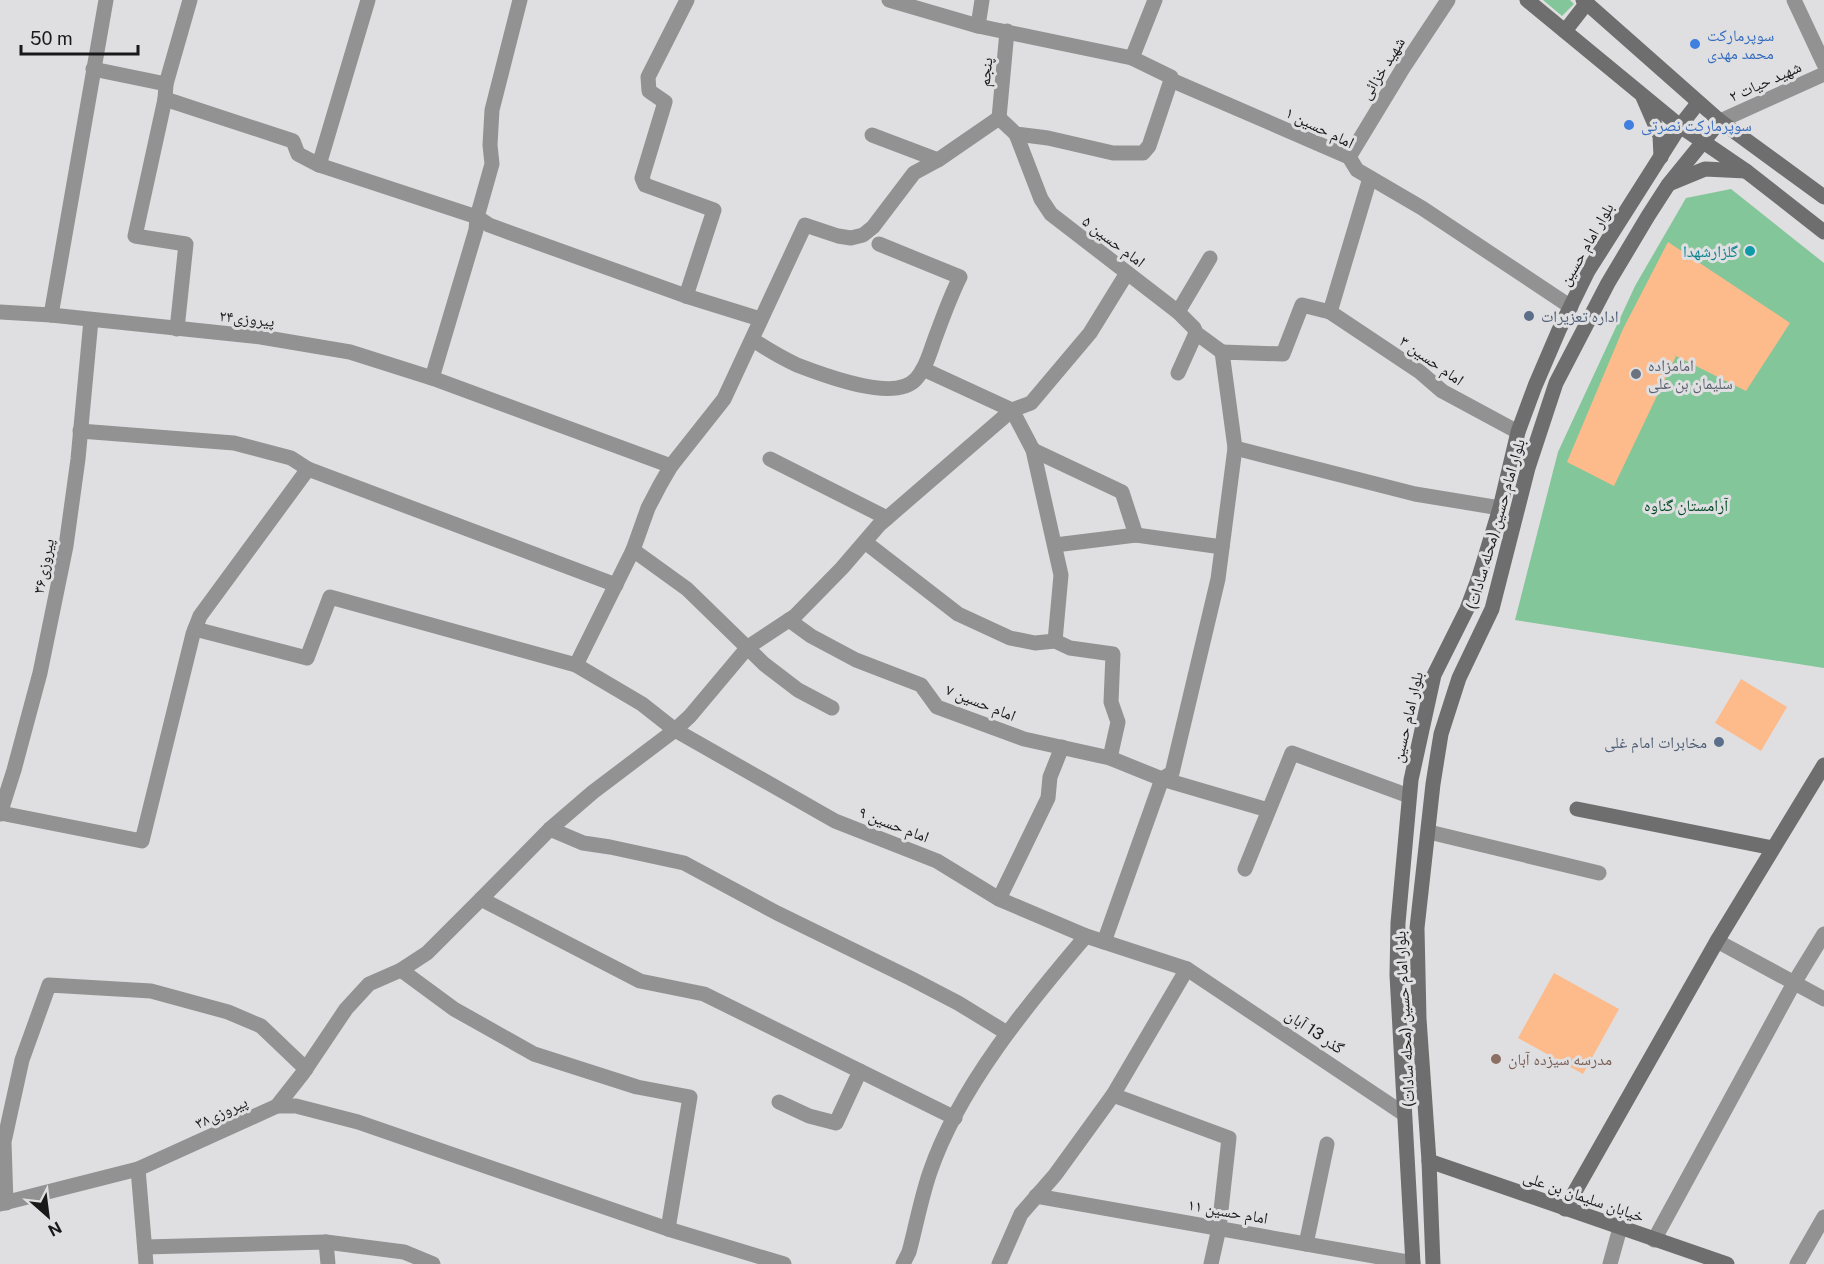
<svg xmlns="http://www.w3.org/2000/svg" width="1824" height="1264" font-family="'Public Sans','Noto Naskh Arabic',sans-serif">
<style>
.green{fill:#83c699}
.building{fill:#fdbb8c}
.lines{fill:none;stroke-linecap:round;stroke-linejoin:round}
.street{stroke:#939293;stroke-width:15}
.secondary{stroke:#6f6e6e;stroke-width:15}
.shop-dot{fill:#3f7fe0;stroke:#dfdfe1;stroke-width:2}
.culture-dot{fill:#0f9aa8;stroke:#dfdfe1;stroke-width:2}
.service-dot{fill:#5c6f8a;stroke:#dfdfe1;stroke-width:2}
.worship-dot{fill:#6b7280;stroke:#dfdfe1;stroke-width:2}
.education-dot{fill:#8d6e63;stroke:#dfdfe1;stroke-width:2}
.labels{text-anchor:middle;stroke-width:6;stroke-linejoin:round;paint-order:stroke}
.shop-label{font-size:16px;fill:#366cbe;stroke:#dfdfe1;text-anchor:start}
.street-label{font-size:16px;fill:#19191a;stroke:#dfdfe1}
.culture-label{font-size:16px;fill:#0d838f;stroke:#dfdfe1;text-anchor:end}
.service-label{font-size:16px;fill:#4e5e75;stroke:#dfdfe1;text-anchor:start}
.worship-label{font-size:16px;fill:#5b616d;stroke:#dfdfe1;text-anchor:start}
.park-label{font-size:16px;fill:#004925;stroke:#dfdfe1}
.education-label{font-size:16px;fill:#785e54;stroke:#dfdfe1;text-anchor:start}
</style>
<rect width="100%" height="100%" fill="#dfdfe1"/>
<!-- green -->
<g class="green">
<path d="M1543,0H1570L1574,4L1562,16Z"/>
<path d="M1731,189L1824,263V668L1515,620L1558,452L1635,286L1686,198Z"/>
</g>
<!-- building -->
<g class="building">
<path d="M1668,242L1790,323L1746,391L1676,356L1614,486L1567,462L1623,329Z"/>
<path d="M1741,679L1787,707L1761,751L1715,723Z"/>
<path d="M1554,973L1619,1009L1583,1074L1518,1038Z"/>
</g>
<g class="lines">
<!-- street -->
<g class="street">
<path d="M889,0L978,26L1132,58L1171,77V80L1349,157L1357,170L1422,208L1571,307"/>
<path d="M1794,0L1824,64"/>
<path d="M978,26L982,0"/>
<path d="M1132,58L1155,0"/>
<path d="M93,69L166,84L165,99L293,141L298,154L319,165L477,217L489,225L508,232L686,296L760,319"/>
<path d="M166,84L190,0"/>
<path d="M165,99L135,236L186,244L177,329"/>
<path d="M999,118L1016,134L1048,138L1113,153H1143L1149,146L1171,80"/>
<path d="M999,118L1007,31"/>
<path d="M1720,121L1824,74"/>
<path d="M1016,134L1041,199L1051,214L1178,312L1194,328L1196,333L1222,352"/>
<path d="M872,135L938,160"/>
<path d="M1349,157L1403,68L1448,0"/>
<path d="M319,165L368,0"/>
<path d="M686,296L714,210L645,185L642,178L665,102L649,91L648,77L687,0"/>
<path d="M0,312L51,315L261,337L350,352L432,378L671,466"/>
<path d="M1178,312L1210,258"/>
<path d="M1330,312L1420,372L1442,391L1518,432"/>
<path d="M51,315L106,0"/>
<path d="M753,340C767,349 782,358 797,365C823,375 895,403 916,379C927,367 931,348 937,333C944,314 951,295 960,277L879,244"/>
<path d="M1178,373L1196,333"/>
<path d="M432,378L476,230L477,217L492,164L490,145L492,110L520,0"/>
<path d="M80,431L234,443L291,458L308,469"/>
<path d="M1235,448L1415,494L1500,508"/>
<path d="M1033,450L1122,492L1136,535"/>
<path d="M770,459L887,518"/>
<path d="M865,542L958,614L1010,638L1035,643L1055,641L1070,648L1113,654L1111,702L1118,722L1110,758"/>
<path d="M1055,545L1136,535L1222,547"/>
<path d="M633,550L687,589L764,664L798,690L832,708"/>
<path d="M789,620L811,636L856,660L921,685L937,707L1024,739L1110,758L1162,779L1268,810"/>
<path d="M195,629L307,658L330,597L576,665L642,704L675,730L835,821L937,861L999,899L1086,936L1187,969L1404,1114"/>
<path d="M1055,641L1061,575L1033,450L1012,410L1031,403L1090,333L1127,273"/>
<path d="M576,665L633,550L648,508L660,485L671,466L724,399L805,225L838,236L851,238L863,235L873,227L914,173L938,160L999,118"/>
<path d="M1,813L142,841L193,634L200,616L308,469L616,585"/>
<path d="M0,814L14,770L40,673L66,546L78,459L91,320"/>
<path d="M550,829L583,843L610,847L684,863L777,913L910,978L958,1003L1007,1033"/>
<path d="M1429,832L1599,873"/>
<path d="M1245,869L1292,753L1409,796"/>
<path d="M481,899L550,829L593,792L675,730L690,716L748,647L795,616L842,568L879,525L1012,410L923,369"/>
<path d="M999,899L1048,798L1050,777L1062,747"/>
<path d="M1717,941L1824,999"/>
<path d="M1104,942L1162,779L1172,773L1218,579L1235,448L1222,352L1283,354L1302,305L1330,312L1370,178"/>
<path d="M401,970L454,1009L534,1054L637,1087L690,1097L668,1229"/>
<path d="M1113,1095L1229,1138L1219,1228L1211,1264"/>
<path d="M779,1102L809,1116L836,1123L860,1071"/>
<path d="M277,1106H296L358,1122L668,1229L784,1264"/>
<path d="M138,1169L146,1264"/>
<path d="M1036,1196L1413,1263"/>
<path d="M6,1203L4,1142L22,1060L49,985L151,991L228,1012L261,1026L306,1069"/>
<path d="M0,1204L138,1169L277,1106L303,1073L346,1009L369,984L401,970L427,953L481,899L640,981L704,994L955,1118"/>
<path d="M1654,1240L1794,983L1824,934"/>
<path d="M326,1242L328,1264"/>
<path d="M1306,1244L1327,1144"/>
<path d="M145,1247L326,1242L404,1252L433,1264"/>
<path d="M903,1264L909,1252C916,1226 921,1198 930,1172C959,1087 1028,1004 1086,936"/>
<path d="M999,1264L1021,1214L1055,1175L1113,1095L1187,969"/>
<path d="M1610,1264L1620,1228"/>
<path d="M1797,1264L1824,1217"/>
</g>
<!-- secondary -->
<g class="secondary">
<path d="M1527,0L1680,126L1746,171L1824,232"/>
<path d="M1583,0L1720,121L1824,197"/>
<path d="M1565,31L1586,4"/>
<path d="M1643,97L1660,136L1661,157"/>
<path d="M1671,183L1705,169L1746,171"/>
<path d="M1577,809L1773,848"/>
<path d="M1429,1161L1727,1264"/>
<path d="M1565,1209L1717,941L1824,765"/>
<path d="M1413,1264L1397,975L1398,923L1411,780L1434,675L1467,609L1479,577L1500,508L1518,432L1535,386L1559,330L1588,271L1680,126L1698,103"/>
<path d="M1433,1264L1429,1161L1419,1019L1417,928L1433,784L1441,734L1459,678L1492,609L1528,468L1556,383L1608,283L1648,216L1668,185L1720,121"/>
</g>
</g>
<!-- markers -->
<g class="shop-dot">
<circle cx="1695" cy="44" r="6"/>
<circle cx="1629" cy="125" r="6"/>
</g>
<circle class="culture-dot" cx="1750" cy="251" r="6"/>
<g class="service-dot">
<circle cx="1529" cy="316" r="6"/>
<circle cx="1719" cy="742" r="6"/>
</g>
<circle class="worship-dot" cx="1636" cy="374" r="6"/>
<circle class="education-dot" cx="1496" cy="1059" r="6"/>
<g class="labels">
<!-- shop labels -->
<g class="shop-label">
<text x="1707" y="41">سوپرمارکت<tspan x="1707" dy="18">محمد مهدی</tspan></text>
<text x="1641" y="131">سوپرمارکت نصرتی</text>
</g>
<!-- street labels -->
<g class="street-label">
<text transform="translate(1382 68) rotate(-58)" y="6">شهید خزائی</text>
<text transform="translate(985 72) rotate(-84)" y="6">پنجم</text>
<text transform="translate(1765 81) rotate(-24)" y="6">شهید حیات ۲</text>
<text transform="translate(1320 127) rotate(26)" y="6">امام حسین ۱</text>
<text transform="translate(1114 241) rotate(37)" y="6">امام حسین ۵</text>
<text transform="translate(1586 244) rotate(-60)" y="6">بلوار امام حسین</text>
<text transform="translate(247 318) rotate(6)" y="6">پیروزی۲۴</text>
<text transform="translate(1432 360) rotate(35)" y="6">امام حسین ۳</text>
<text transform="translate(1495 524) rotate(-74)" y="6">بلوار امام حسین (محله سادات)</text>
<text transform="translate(43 566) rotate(-79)" y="6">پیروزی۳۶</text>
<text transform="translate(981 702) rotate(22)" y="6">امام حسین ۷</text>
<text transform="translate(1407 717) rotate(-77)" y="6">بلوار امام حسین</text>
<text transform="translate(894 824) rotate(21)" y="6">امام حسین ۹</text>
<text transform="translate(1404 1019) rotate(-93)" y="6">بلوار امام حسین (محله سادات)</text>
<text transform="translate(1315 1031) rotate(34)" y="6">گذر 13 آبان</text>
<text transform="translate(221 1112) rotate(-25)" y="6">پیروزی۳۸</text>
<text transform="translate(1584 1196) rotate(19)" y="6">خیابان سلیمان بن علی</text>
<text transform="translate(1228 1211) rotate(10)" y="6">امام حسین ۱۱</text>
</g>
<!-- culture labels -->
<g class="culture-label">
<text x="1738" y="257">گلزارشهدا</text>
</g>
<!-- service labels -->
<g class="service-label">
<text x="1541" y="322">اداره تعزیرات</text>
<text x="1707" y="748" text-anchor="end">مخابرات امام غلی</text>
</g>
<!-- worship labels -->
<g class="worship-label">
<text x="1648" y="371">امامزاده<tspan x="1648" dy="18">سلیمان بن علی</tspan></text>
</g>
<!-- park labels -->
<g class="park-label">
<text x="1686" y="511">آرامستان گناوه</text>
</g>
<!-- education labels -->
<g class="education-label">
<text x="1508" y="1065">مدرسه سیزده آبان</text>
</g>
</g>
<!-- north arrow -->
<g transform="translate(48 1216) rotate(152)" stroke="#dfdfe1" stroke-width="4.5" paint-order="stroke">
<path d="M0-4.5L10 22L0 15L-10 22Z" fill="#19191a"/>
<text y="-9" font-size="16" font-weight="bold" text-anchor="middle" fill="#19191a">N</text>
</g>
<!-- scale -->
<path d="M21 45v9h117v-9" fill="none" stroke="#19191a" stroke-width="3"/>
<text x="30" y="45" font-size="18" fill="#19191a" stroke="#dfdfe1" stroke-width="4.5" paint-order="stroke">50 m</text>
</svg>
